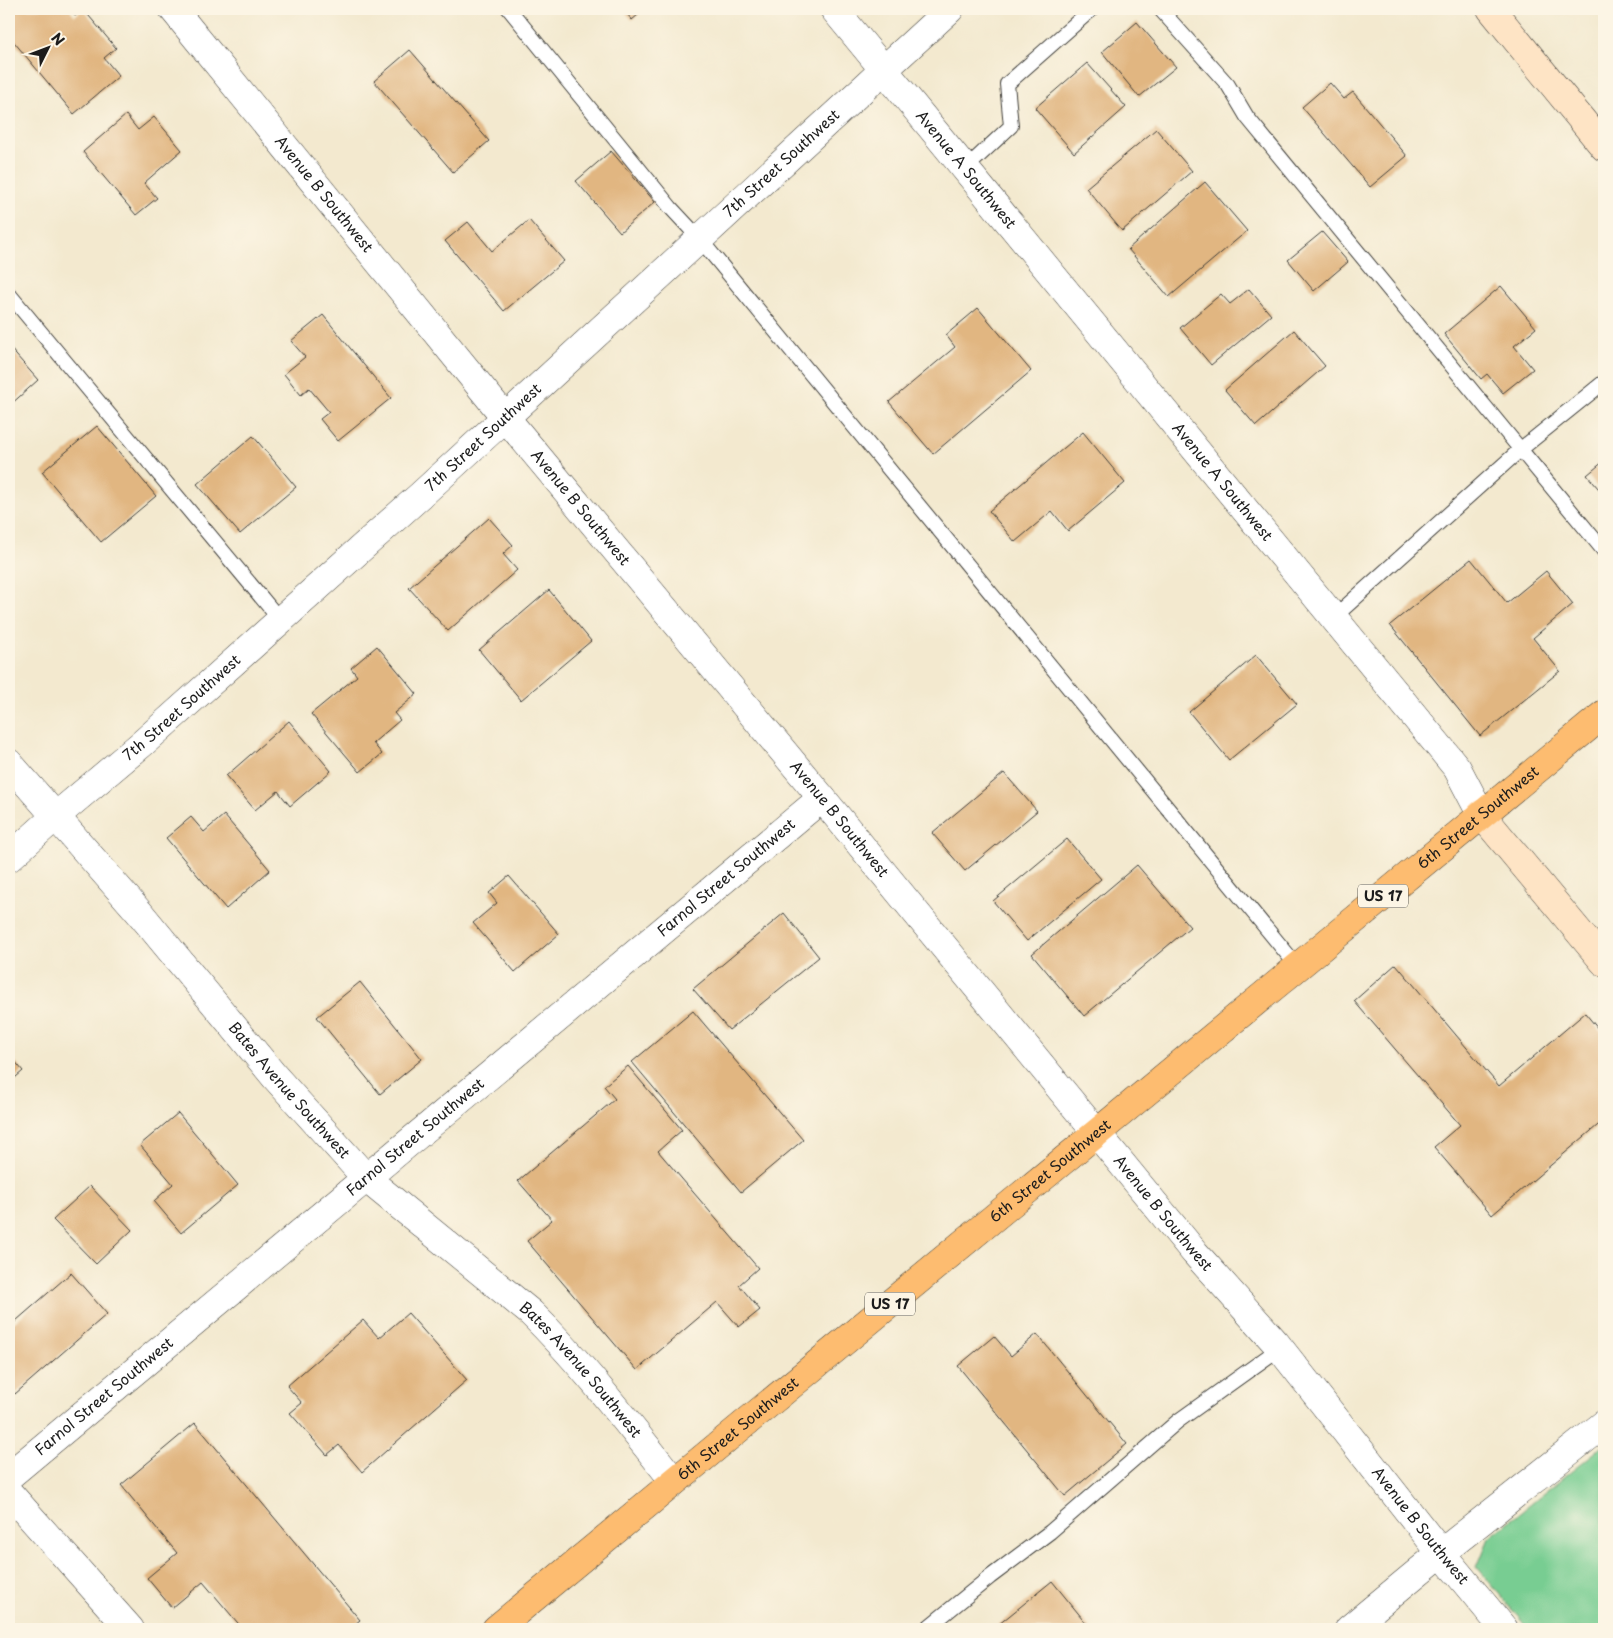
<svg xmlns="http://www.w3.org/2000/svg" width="1613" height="1638" font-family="'Playpen Sans',sans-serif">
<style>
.green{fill:#78cd92;stroke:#4a7457}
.building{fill:#e1b681}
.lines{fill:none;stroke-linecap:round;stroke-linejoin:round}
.lane-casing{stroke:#3c3b37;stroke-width:16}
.street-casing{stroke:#3c3b37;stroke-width:29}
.secondary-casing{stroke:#3c3b37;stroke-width:29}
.highway-casing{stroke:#3c3b37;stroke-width:29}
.lane{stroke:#fff;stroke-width:14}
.street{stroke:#fff;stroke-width:28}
.secondary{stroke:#fee4c5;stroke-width:28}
.highway{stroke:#fdbc6f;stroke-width:28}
.labels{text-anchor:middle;stroke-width:5;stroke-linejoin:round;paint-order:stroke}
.shield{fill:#fcf5e5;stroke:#5f5d58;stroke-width:1}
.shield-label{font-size:14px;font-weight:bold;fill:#1c1c1c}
.street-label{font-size:15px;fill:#1c1c1c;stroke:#fcf5e5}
</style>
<rect width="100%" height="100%" fill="#fcf5e5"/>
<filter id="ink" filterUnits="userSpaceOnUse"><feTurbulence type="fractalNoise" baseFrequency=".02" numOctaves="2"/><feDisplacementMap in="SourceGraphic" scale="10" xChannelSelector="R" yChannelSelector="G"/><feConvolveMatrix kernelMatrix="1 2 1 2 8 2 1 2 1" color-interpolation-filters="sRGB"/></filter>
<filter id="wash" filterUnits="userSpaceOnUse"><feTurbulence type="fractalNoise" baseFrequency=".0096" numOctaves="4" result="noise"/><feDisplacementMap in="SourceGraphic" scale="20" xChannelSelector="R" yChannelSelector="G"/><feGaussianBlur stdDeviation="1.12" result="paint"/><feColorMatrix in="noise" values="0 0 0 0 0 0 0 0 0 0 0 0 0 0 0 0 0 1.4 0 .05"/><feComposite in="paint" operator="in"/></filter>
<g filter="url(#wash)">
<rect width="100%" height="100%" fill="#f3e9cf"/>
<!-- green -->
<path class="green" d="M1604,1445V1629H1528L1477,1567L1489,1538Z"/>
<g id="blocks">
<!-- building -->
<g class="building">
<path d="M15,9H69L75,16L83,9L116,48L104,58L119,76L74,114L9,36V14Z"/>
<path d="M623,9H645L632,20Z"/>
<path d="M1137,22L1176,67L1139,97L1102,52Z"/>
<path d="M410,50L489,141L453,172L374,81Z"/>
<path d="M1087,63L1126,107L1074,153L1035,108Z"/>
<path d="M1330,83L1344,99L1353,92L1407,156L1370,187L1302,107Z"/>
<path d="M126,115L138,130L154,117L182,150L144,183L157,198L136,215L83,152Z"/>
<path d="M1156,129L1192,171L1122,231L1086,188Z"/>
<path d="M611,151L655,202L620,232L576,181Z"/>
<path d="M1205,182L1247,231L1169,297L1128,249Z"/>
<path d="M529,220L564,261L504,311L445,241L468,222L492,251Z"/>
<path d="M1322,232L1348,262L1314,291L1288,260Z"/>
<path d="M1501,286L1536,328L1514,346L1533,369L1503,393L1487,374L1481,379L1444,334Z"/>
<path d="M1249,289L1271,315L1211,365L1180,328L1221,294L1230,304Z"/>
<path d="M978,308L1031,371L933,454L889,402L955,347L946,335Z"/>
<path d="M323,315L391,398L338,441L320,419L329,412L309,388L301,395L284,374L305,357L291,341Z"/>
<path d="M1294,330L1325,366L1256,426L1225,390Z"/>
<path d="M9,347L38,380L9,406Z"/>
<path d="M97,426L156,496L101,542L42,472Z"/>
<path d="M1083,432L1125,483L1068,531L1052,511L1015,542L989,511Z"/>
<path d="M253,436L296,487L240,534L197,484Z"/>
<path d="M1604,461V495L1587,475Z"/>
<path d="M489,518L513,545L503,554L517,570L448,631L409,588Z"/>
<path d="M1471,559L1507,603L1546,571L1573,604L1533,638L1560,671L1480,736L1390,625Z"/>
<path d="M549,590L591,641L521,700L479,650Z"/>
<path d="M377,646L417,694L394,713L400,720L373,743L382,754L360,772L311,714L357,676L351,668Z"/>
<path d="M1256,655L1297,704L1229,760L1189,712Z"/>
<path d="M289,721L331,771L290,806L278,791L255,810L226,776Z"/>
<path d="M1004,773L1037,811L965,871L932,833Z"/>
<path d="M224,815L270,870L226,909L166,838L191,817L204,832Z"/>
<path d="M1067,839L1101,879L1027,941L993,901Z"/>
<path d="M1137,865L1190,927L1084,1016L1032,954Z"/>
<path d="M509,876L559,934L515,972L473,923L497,903L489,893Z"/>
<path d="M784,913L819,957L729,1030L693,989Z"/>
<path d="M1396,964L1499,1086L1585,1013L1604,1036V1120L1492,1215L1434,1147L1460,1125L1354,1001Z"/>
<path d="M360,982L422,1059L380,1094L317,1017Z"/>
<path d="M693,1011L803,1140L741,1192L632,1062Z"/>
<path d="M9,1054L23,1071L9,1083Z"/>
<path d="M628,1066L682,1130L658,1151L758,1268L739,1285L760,1310L739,1327L717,1302L637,1370L527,1241L552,1220L518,1181L615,1099L604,1086Z"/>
<path d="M178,1113L238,1185L181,1233L154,1201L173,1184L140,1145Z"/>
<path d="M90,1186L132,1230L96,1264L53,1220Z"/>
<path d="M71,1273L107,1314L15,1394L9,1386V1327Z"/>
<path d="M408,1313L467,1380L362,1472L339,1445L327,1455L290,1413L302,1403L287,1386L363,1320L379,1338Z"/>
<path d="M1037,1334L1127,1444L1065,1496L958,1366L994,1336L1011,1356Z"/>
<path d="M195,1423L360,1620L349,1629H243L203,1582L172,1608L147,1578L177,1553L121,1485Z"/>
<path d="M1052,1581L1091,1629H993Z"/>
</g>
</g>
</g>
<g filter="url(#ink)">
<use href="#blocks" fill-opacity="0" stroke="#3c3b37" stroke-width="1"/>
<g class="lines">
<!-- lane casing -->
<g class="lane-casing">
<g id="lane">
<path d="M509,9L671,208L699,238L1298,967"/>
<path d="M1160,9L1228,85L1247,117L1604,551"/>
<path d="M965,169L1011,126L1007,84L1092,9"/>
<path d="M9,294L281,621"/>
<path d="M1333,618L1521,449L1604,382"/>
<path d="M926,1629L990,1577L1050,1532L1178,1421L1280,1348"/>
</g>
</g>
<!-- street casing -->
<g class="street-casing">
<g id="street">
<path id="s1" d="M173,9L505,417L822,798L1195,1253L1275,1342L1441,1553L1504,1629"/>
<path id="s2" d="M834,9L1457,768L1481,814"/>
<path id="s3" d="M9,763L139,912L275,1077L367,1179L531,1313C583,1364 628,1424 674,1481"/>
<path id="s4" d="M9,858L56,816L144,742L422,494L950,9"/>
<path id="s5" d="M9,1476L822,798"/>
<path d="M9,1493L130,1629"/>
<path d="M1349,1629L1441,1553L1604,1424"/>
</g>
</g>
<!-- secondary casing -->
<g class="secondary-casing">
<g id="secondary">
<path d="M1491,9L1604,147"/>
<path d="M1481,814L1604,962"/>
</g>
</g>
<!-- highway casing -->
<g class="highway-casing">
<g id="highway">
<path id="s6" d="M496,1629L1604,714"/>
</g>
</g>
<!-- lane -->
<use href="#lane" class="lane"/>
<!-- street -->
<use href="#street" class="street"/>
<!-- secondary -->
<use href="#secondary" class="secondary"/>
<!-- highway -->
<use href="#highway" class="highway"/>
</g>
</g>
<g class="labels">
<!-- shield labels -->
<g class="shield">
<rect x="1358" y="884.5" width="50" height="23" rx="4"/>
<rect x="865" y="1292.5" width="50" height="23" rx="4"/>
</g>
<g class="shield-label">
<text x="1383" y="901">US 17</text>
<text x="890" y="1309">US 17</text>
</g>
<!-- street labels -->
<g class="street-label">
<text dy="5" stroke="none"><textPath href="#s4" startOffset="1039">7th Street Southwest</textPath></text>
<text dy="5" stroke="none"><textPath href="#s2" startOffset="208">Avenue A Southwest</textPath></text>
<text dy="5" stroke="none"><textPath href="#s1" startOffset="239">Avenue B Southwest</textPath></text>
<text dy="5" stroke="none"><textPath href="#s4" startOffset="634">7th Street Southwest</textPath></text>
<text dy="5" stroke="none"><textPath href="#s2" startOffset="612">Avenue A Southwest</textPath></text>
<text dy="5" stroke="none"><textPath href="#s1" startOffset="644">Avenue B Southwest</textPath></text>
<text dy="5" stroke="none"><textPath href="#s4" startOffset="229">7th Street Southwest</textPath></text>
<text dy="5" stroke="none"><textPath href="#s6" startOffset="1274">6th Street Southwest</textPath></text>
<text dy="5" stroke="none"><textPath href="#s1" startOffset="1049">Avenue B Southwest</textPath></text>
<text dy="5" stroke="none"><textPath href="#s5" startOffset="934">Farnol Street Southwest</textPath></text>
<text dy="5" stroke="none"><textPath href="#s3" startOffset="431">Bates Avenue Southwest</textPath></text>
<text dy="5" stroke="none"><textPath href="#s5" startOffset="529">Farnol Street Southwest</textPath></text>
<text dy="5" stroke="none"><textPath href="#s6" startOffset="719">6th Street Southwest</textPath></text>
<text dy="5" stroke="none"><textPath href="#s1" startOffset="1559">Avenue B Southwest</textPath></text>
<text dy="5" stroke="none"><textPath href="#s3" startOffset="836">Bates Avenue Southwest</textPath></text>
<text dy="5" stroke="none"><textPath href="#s5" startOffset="124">Farnol Street Southwest</textPath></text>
<text dy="5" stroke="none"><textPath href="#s6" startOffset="314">6th Street Southwest</textPath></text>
<text dy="5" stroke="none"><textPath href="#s1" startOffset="1964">Avenue B Southwest</textPath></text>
</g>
</g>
<!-- margin -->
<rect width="1613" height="1638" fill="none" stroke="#fcf5e5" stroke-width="30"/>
<!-- north arrow -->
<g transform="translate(48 48) rotate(48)" stroke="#fcf5e5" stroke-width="4" paint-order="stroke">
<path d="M0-4L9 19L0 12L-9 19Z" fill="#1c1c1c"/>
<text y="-8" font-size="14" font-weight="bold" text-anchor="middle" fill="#1c1c1c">N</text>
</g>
</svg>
